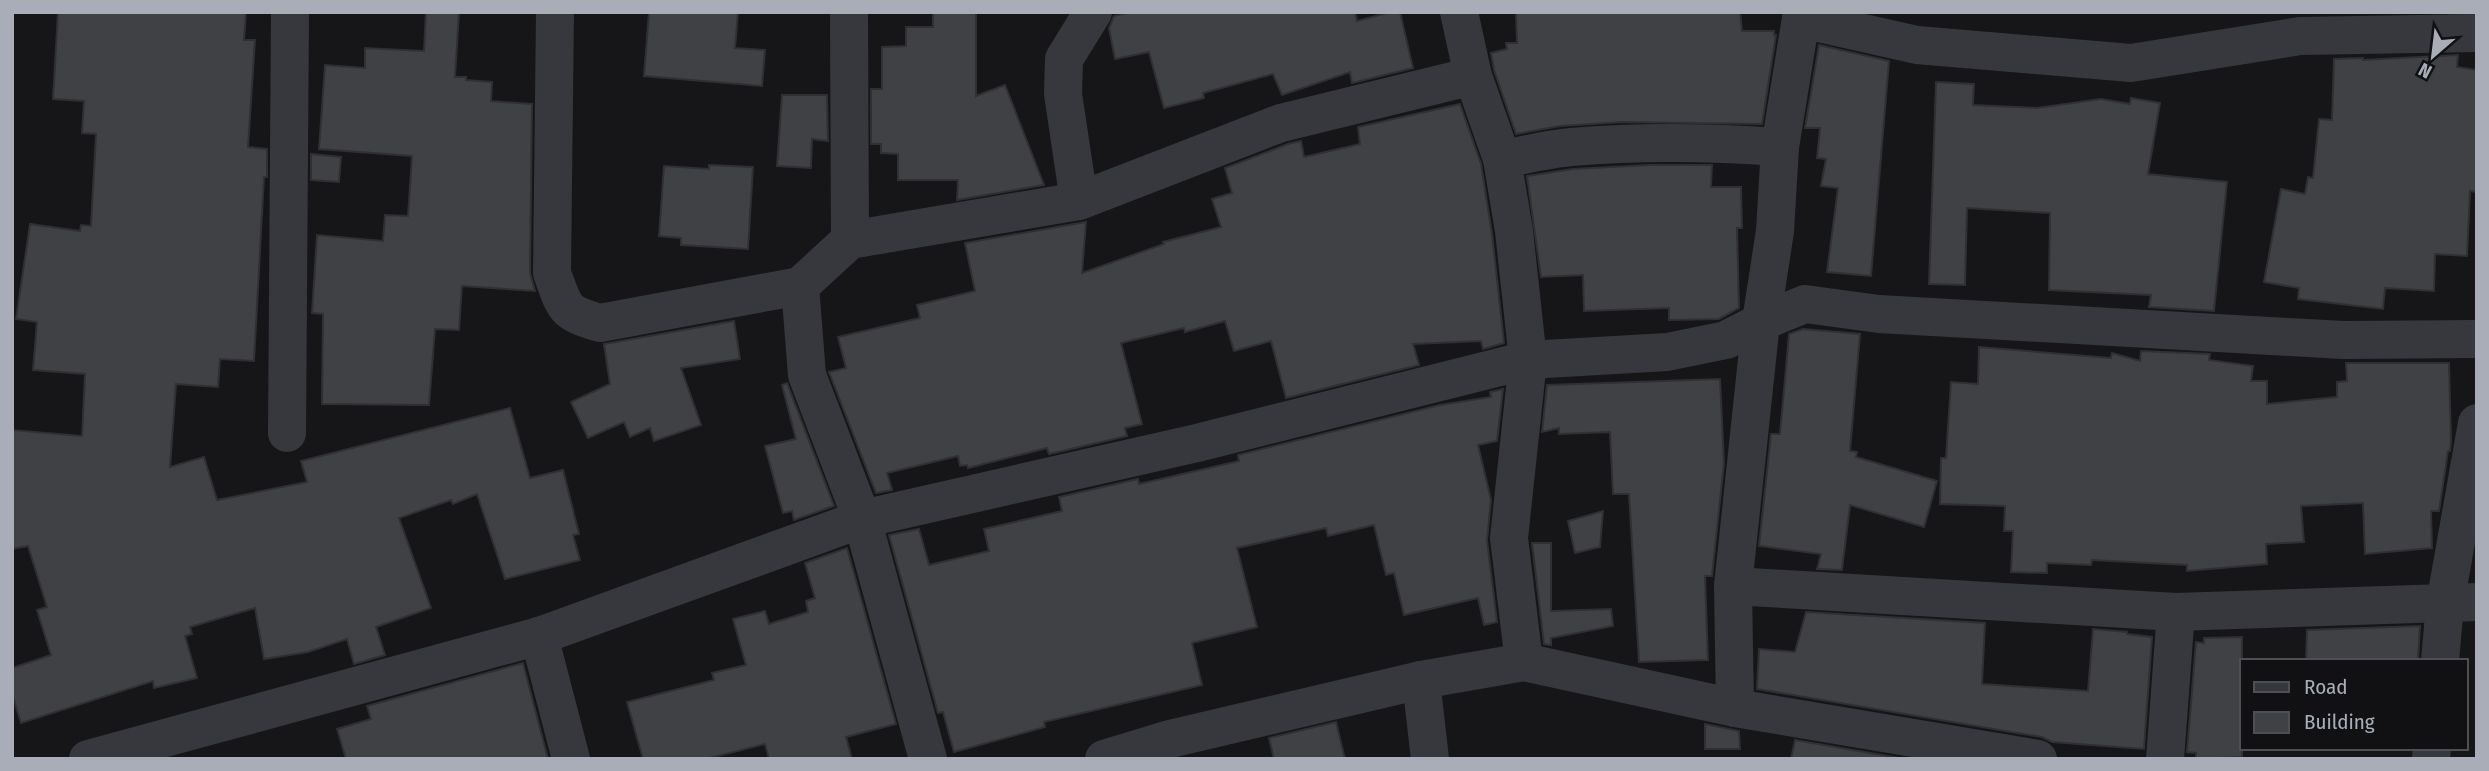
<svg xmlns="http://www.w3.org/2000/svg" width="2489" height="771" font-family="'Fira Sans Condensed',sans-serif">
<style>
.building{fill:#404145;stroke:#303034;stroke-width:2}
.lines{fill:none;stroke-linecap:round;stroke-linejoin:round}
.minor{stroke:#37383d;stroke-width:38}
</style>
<rect width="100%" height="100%" fill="#161618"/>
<!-- building -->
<g class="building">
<path d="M58,12H246L244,40H255L248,147L267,149V177H264L254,361L220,359L218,387L176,384L170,467L204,457L217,500L307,482L301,461L510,408L530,478L563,470L579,534L573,535L580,560L505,579L477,494L453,504L451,500L399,518L431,608L376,627L385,655L354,664L347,639L308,652L264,659L255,608L190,627L192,634L185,636L197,678L154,688L153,681L21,723L12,694V668L51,655L37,610L47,607L28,546L12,549V430L82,436L85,374L33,370L37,322L16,319L30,224L80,231L81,225L91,226L96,134L82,133L84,101L53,99Z"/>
<path d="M426,12H459L455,77H466V80L492,82L491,101L532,104L530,273L535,291L462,286L459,330L435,329L429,405L322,404L323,314L312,313L317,235L383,241L385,215L408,216L412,156L319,149L325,65L365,68V48L424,51Z"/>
<path d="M649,12H738L735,48L765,50L762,86L644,76Z"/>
<path d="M933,12H976V96L1005,85L1044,185L957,200L958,180H898V154L881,153V144H871V89H882V47L906,46V27H933Z"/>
<path d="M1131,12H1355L1357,21L1391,12H1400L1413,68L1352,83L1350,72L1282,95L1273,74L1203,93L1204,98L1164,108L1149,52L1115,59L1109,28L1114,16Z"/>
<path d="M1516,12H1740L1742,31H1774V35H1776L1762,124L1622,122L1560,126L1516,134L1494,70L1491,53L1507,49L1506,43H1517Z"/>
<path d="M1819,45L1889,61L1871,276L1827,272L1838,188L1821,186L1826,159L1817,158L1820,128H1805Z"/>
<path d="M2458,55L2457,67L2477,70L2476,192L2470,191L2467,256L2435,254L2434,291L2385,288L2383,309L2298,299L2299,288L2264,282L2281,189L2305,194L2308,177L2313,178L2319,119L2332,120L2334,59L2363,58V60Z"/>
<path d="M1936,82L1974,84L1973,105L2037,108L2101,99L2130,104L2131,98L2160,103L2148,174L2227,182L2214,311L2149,307L2151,295L2049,290L2050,213L1967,208L1965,285L1929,284Z"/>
<path d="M782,95H827L828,141L812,139L811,168L777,166Z"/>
<path d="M1460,104L1481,164L1492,234L1504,343L1483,349L1481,341L1413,344L1419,365L1286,398L1271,341L1234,351L1225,321L1185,332L1184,328L1121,343L1142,424L1125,428L1127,436L1049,454L1047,448L968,468L967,465L960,466L958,456L887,473L892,490L876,493L829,372L846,368L838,337L920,318L917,305L975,291L965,243L1086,222L1082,273L1164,244L1163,242L1221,227L1212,199L1232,193L1225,168L1288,144L1301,141L1304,157L1360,144L1358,127Z"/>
<path d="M311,154L341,157L339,182L311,180Z"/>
<path d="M709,165L753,167L748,249L681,245V238L659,236L664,166L709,169Z"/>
<path d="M1650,165H1712L1711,187H1741L1742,228H1737L1739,308L1719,319L1669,320V308L1584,311L1583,275L1541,277L1527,176L1573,169Z"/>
<path d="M734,321L740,359L681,368L701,425L654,441L650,428L630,437L624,422L588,438L571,402L610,384L604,344Z"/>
<path d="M1803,329L1860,334L1850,451L1857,452L1856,457L1937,481L1924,527L1850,505L1842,570L1817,569L1821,554L1759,546L1771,434H1780L1789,334Z"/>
<path d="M1979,347L2111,358L2112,353L2140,361L2141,351L2210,354L2209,360L2253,366L2251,381H2267V404L2337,397V382L2347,381L2346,363H2449L2451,442L2450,451H2448L2439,511H2431L2432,548L2365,554L2363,503L2301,506L2304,542L2266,544L2267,564L2187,571V565L2092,560L2091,565L2047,563V573L2011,572L2013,531H2004L2005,506L1940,504L1941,458H1946L1951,382L1978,384Z"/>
<path d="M1720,379L1724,463L1712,576H1705L1708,660L1639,662L1629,494H1613L1610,432L1559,434V428L1542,432L1547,385Z"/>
<path d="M787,383L834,506L794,520L792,511L783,513L765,446L796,439L782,385Z"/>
<path d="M1503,389L1497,441L1478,445L1491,500L1487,540L1497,622L1484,625L1478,598L1404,615L1394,573L1386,575L1374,525L1328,536L1326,528L1237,548L1257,627L1192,643L1202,685L1044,722L1045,727L954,752L943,712L938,713L889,535L919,529L929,565L989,551L984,529L1062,511L1059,497L1138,479L1139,484L1239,461L1238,455L1440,405L1491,397L1490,392Z"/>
<path d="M1603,511L1600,547L1575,553L1568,521Z"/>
<path d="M1532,543H1551V611L1611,609L1613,626L1551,638V645L1544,644Z"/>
<path d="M847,548L896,724L846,737L852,759H769L765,744L706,759H643L627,702L714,680L712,673L746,665L733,619L765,611L769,624L808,612L806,601L815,598L805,563Z"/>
<path d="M1806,612L1985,623L1982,684L2088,691L2093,629L2127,632V634L2152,637L2144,749L2052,742L2042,737L1757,689L1759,649L1795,652Z"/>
<path d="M2420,626L2418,661H2306L2307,630Z"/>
<path d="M2242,637V757L2196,759V753L2187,752L2196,642L2204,643V638Z"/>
<path d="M523,663L548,759H346L337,729L371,719L367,706Z"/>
<path d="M1336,722L1345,759H1274L1269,738Z"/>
<path d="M1705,724L1739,731L1740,749H1705Z"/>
<path d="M1795,740L1905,759H1791Z"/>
</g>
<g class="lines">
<!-- minor -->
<g class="minor">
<path d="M555,12L552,273C565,308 562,312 600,323L800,286L850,240L1079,201L1281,123L1473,76"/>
<path d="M849,12L850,240"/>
<path d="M1459,12L1473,76L1502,159L1514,231L1528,360L1509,538L1524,662"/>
<path d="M1801,19L1917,45L2131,63L2300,36L2477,33"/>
<path d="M1502,159C1525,155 1548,149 1571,147C1641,141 1711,142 1780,147"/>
<path d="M1079,201L1063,94L1064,59L1093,12"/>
<path d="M800,286L807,375L862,519L928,759"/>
<path d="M287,433L290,12"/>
<path d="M1733,586L2176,612L2477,602"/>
<path d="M539,636L571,759"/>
<path d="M2440,661L2445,604L2477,423"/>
<path d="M1421,680L1430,759"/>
<path d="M1735,708L1733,586L1761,322L1775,231L1780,147L1802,12"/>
<path d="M88,759L539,636L862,519L1197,443L1528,360L1667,352L1726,340L1761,322L1805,304L1879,314L2343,340L2477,339"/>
<path d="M1104,759L1170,739L1421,680L1524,662L1735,708L2038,759"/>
<path d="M2165,759L2176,612"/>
<path d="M2431,759L2432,748"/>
</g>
</g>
<!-- border -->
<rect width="2489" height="771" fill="none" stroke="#a8adb8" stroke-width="28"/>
<!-- legend -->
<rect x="2240" y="659" width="228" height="91" fill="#111113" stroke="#4d4f55" stroke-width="2"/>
<rect x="2254" y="682" width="35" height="10" fill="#37383d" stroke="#4d4f55" stroke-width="2"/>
<text x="2304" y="694" font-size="21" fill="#a8adb8">Road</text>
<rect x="2254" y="712" width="35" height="21" fill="#404145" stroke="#4d4f55" stroke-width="2"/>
<text x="2304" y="729" font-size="21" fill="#a8adb8">Building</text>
<!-- north arrow -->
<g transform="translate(2433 56) rotate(208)" stroke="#111113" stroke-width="5" paint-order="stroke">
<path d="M0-5L12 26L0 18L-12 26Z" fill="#a8adb8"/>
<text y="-10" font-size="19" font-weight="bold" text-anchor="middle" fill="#a8adb8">N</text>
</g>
</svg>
